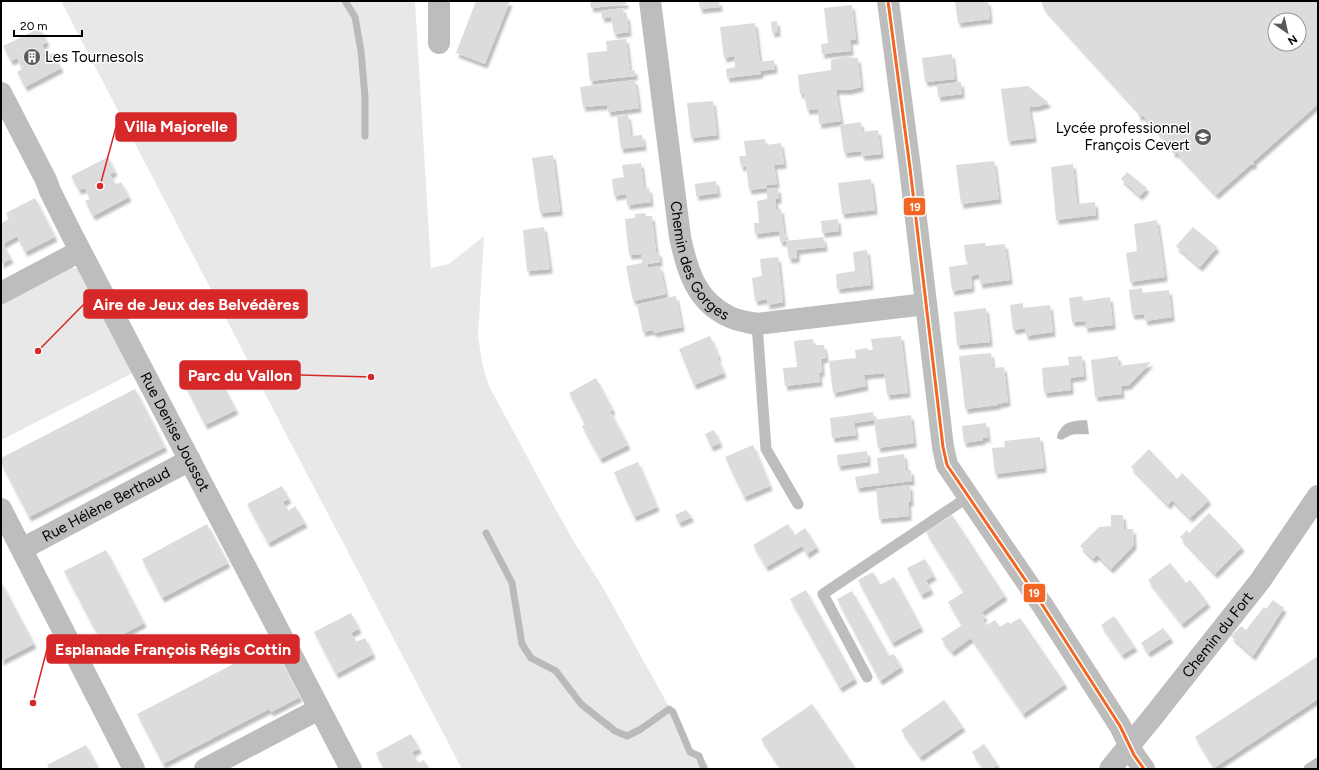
<svg xmlns="http://www.w3.org/2000/svg" width="1319" height="770" font-family="Figtree,sans-serif">
<style>
.green{fill:#e8e8e8}
.water{fill:#bababa}
.lines{fill:none;stroke-linecap:round;stroke-linejoin:round}
.stream{stroke:#bababa;stroke-width:7}
.building{fill:#dcdcdc;fill-rule:evenodd;filter:url(#shadow)}
.lane{stroke:#bdbdbd;stroke-width:11}
.street{stroke:#bdbdbd;stroke-width:22}
.bus-1-casing{stroke:#fff;stroke-width:6}
.bus-1{stroke:#f26522;stroke-width:3}
.labels{text-anchor:middle;stroke-width:3;stroke-linejoin:round;paint-order:stroke}
.poi-label{font-size:15px;fill:#000;stroke:#fff;text-anchor:start}
.street-label{font-size:15px;fill:#000;stroke:#fff}
.leader{fill:none;stroke:#d62828;stroke-width:1.5}
.callout-dot{fill:#d62828;stroke:#fff;stroke-width:1.5}
.callout{fill:#d62828;stroke:#d62828;stroke-width:1.5}
.callout-label{font-size:16px;text-anchor:middle;font-weight:bold;fill:#fff}
.line-badge{stroke:#fff;stroke-width:1.5}
.badge-label{font-size:11px;text-anchor:middle;font-weight:bold;fill:#fff}
</style>
<defs>
<filter id="shadow"><feDropShadow dx="2.5" dy="4.5" stdDeviation="1" flood-color="#0004"/></filter>
</defs>
<rect width="100%" height="100%" fill="#fff"/>
<!-- green -->
<g class="green">
<path d="M61,1H415L431,268L449,264L484,236L478,336L483,367L489,386L550,499L574,542L602,586L673,714L693,757L707,763L710,769H462L286,434Z"/>
<path d="M69,268H75L80,271L135,372L1,440V302Z"/>
</g>
<!-- water -->
<path class="water" d="M1087,420L1089,434C1083,435 1074,433 1069,436C1064,438 1063,442 1057,438C1057,434 1058,433 1060,430C1066,420 1076,421 1087,420Z"/>
<g class="lines">
<!-- stream -->
<g class="stream">
<path d="M345,1L355,17L361,51L365,97V136"/>
<path d="M486,533L512,583L522,644L531,658L556,671L581,704L615,731L627,736L641,729L669,709L673,712L690,752L699,756L704,769"/>
</g>
</g>
<!-- building -->
<g class="building">
<path d="M476,1H510L485,64L456,53Z"/>
<path d="M590,1H626V4L591,8Z"/>
<path d="M699,1H719L720,7L700,9Z"/>
<path d="M955,1H988L990,19L958,23Z"/>
<path d="M1041,1H1318V104L1254,161V165H1250L1216,195L1177,153H1172L1173,148L1143,116H1138V111L1044,8ZM1275,20H1299V44H1275Z"/>
<path d="M852,5L856,40H850L851,51L822,54L821,44L828,43L824,8Z"/>
<path d="M623,8L624,16L627,15L629,32L614,34L611,17L602,18L601,11Z"/>
<path d="M777,21L778,32L772,33L771,22Z"/>
<path d="M755,23L760,62L774,60L775,69L761,71V74L727,78L726,69L735,67L734,56L724,58L720,27Z"/>
<path d="M40,28L47,42L42,45L48,56L53,53L61,68L25,87L17,72L22,69L17,58L11,61L3,46Z"/>
<path d="M626,39L630,71L635,70V76L590,81L587,53L607,51L606,41Z"/>
<path d="M952,54L955,79L925,82L922,58Z"/>
<path d="M843,57L858,58L861,87L849,90H836L841,121L819,124L818,109L807,110L804,94H800L798,75L831,70V60Z"/>
<path d="M635,80L639,108L608,112L607,105L583,107L580,87Z"/>
<path d="M961,82L962,94L938,97L937,85Z"/>
<path d="M1028,86L1049,103L1036,107H1029L1034,138L1008,141L1001,89Z"/>
<path d="M713,101L717,135L691,138L687,103Z"/>
<path d="M628,115L631,136L642,135L644,146L621,149L617,116Z"/>
<path d="M861,122L862,132L878,130L881,154L862,156L861,151L844,153L840,125Z"/>
<path d="M765,139L766,145L781,143L784,164L774,165L777,184L767,185V188L749,190L746,166L741,167L739,156H746L744,141Z"/>
<path d="M553,155L560,211L540,213L532,158Z"/>
<path d="M108,157L115,172L110,174L115,185L121,182L129,197L93,216L85,201L90,199L85,188L79,190L71,176Z"/>
<path d="M994,161L999,199L961,204L956,165Z"/>
<path d="M641,163L644,189L649,188L651,202L627,205L626,194L614,196L612,179L624,177L622,165Z"/>
<path d="M1073,164L1077,204L1095,202L1096,215L1056,220L1051,167Z"/>
<path d="M1127,172L1147,188L1140,196L1121,179Z"/>
<path d="M871,179L875,210L842,214L838,183Z"/>
<path d="M716,181L718,193L696,196L695,184Z"/>
<path d="M778,188L779,199H775L776,209H781L784,233H785L786,241L780,242L779,231L755,234L754,223H759L757,201L767,199V189Z"/>
<path d="M35,198L55,237L25,252L17,236L3,244L11,259L1,264V223L9,219L6,213Z"/>
<path d="M645,213L646,216H652L656,252H659L660,262L647,264L648,268L660,266L666,294L633,301L626,266L642,263L641,254L629,255L625,219L635,218V214Z"/>
<path d="M838,219L839,231L822,233L821,221Z"/>
<path d="M1157,220L1165,277L1130,282L1126,253L1137,251L1134,224Z"/>
<path d="M544,227L550,269L527,271L523,230Z"/>
<path d="M1193,227L1217,247L1200,267L1176,246Z"/>
<path d="M823,237L825,247L797,250V258L789,259L786,241Z"/>
<path d="M985,243L986,246L1005,244L1010,280L980,284L979,274L971,276L972,288L952,291L949,267L969,264V261H966L964,245Z"/>
<path d="M867,250L871,285L837,289L836,274L855,271L853,252Z"/>
<path d="M778,257L783,302L767,305V299L755,301L752,278L762,276L760,259Z"/>
<path d="M1142,288V293L1169,290L1172,317L1145,321L1144,314L1132,315L1129,290Z"/>
<path d="M676,296L682,327L654,333L653,330L643,332L637,305Z"/>
<path d="M1082,296L1083,301L1110,297L1113,325L1085,328V321L1072,322L1069,298Z"/>
<path d="M1023,303V308L1050,305L1053,332L1026,336L1025,328L1013,330L1010,305Z"/>
<path d="M986,308L990,342L957,345L954,312Z"/>
<path d="M710,336L719,357H717L724,373L694,385L679,349Z"/>
<path d="M901,336L908,393L887,395L884,373L864,375L866,386L833,393L829,361L856,358L855,350L868,348V350H873L871,339Z"/>
<path d="M813,339L814,345H824L826,358L821,359L822,372L819,373L820,382L785,386L783,368L797,367L794,341Z"/>
<path d="M991,353L993,368L1004,367L1008,402L997,404L998,405L965,409L959,356Z"/>
<path d="M1082,356L1084,376L1070,378L1071,390L1044,393L1042,368L1069,365L1068,357Z"/>
<path d="M1118,356L1119,366L1151,362L1129,385L1121,386L1122,394L1095,397L1091,360Z"/>
<path d="M214,368L236,410L205,425L184,383Z"/>
<path d="M596,378L613,410L610,411L628,445L600,459L582,426L585,424L569,393Z"/>
<path d="M135,389L165,447L29,517L1,463V458Z"/>
<path d="M873,412L874,420L854,423L856,435L832,438L830,418Z"/>
<path d="M911,415L914,443L878,448L874,420Z"/>
<path d="M986,423L988,438H983V440L964,443L962,426Z"/>
<path d="M714,430L720,443L711,447L705,434Z"/>
<path d="M1040,437L1044,468L995,474L992,448L1005,447L1004,441Z"/>
<path d="M753,445L770,486L744,497L725,457Z"/>
<path d="M1149,449L1177,479L1182,473L1209,500L1190,518L1172,500L1168,505L1131,467Z"/>
<path d="M867,451L868,462L838,466L837,455Z"/>
<path d="M904,454L906,470H911L912,481L857,488L855,477L879,473L877,458Z"/>
<path d="M638,462L657,507L634,517L614,472Z"/>
<path d="M910,485L911,502H908L909,516L879,519L876,489Z"/>
<path d="M282,486L289,499L283,502L288,511L295,506L305,523L268,543L247,504Z"/>
<path d="M686,510L692,517L679,523L675,515Z"/>
<path d="M1209,513L1242,547L1215,574L1180,537L1187,530L1189,533Z"/>
<path d="M952,515L1005,596L979,614L980,615L983,613L985,617L982,619L987,625L995,620L1000,627L1008,622L1010,624L1020,618L1065,684L1023,714L971,638L952,652L941,639L962,625L948,602L964,592L926,532Z"/>
<path d="M1111,515H1123L1124,529H1133L1134,545L1111,569L1097,555L1093,559L1080,546L1099,527L1111,526Z"/>
<path d="M207,524L228,563L162,598L142,559Z"/>
<path d="M788,524L795,535L805,528L817,547L807,554L802,546L766,567L753,545Z"/>
<path d="M106,550L144,623L103,645L64,571Z"/>
<path d="M925,559L934,576L926,580L931,590L921,595L907,568Z"/>
<path d="M1170,563L1186,583L1190,580L1208,603L1182,624L1148,580Z"/>
<path d="M873,572L880,585L894,577L921,627L892,643L858,580Z"/>
<path d="M1,582L34,644L1,661Z"/>
<path d="M806,590L855,679L840,688L790,599Z"/>
<path d="M852,591L889,656L894,654L901,667L880,681L837,599Z"/>
<path d="M1273,600L1284,608L1253,656L1231,636L1241,626L1246,630L1264,607L1266,609Z"/>
<path d="M351,613L359,629L351,633L356,642L365,638L373,654L336,674L314,632Z"/>
<path d="M1114,616L1135,647L1122,655L1101,625Z"/>
<path d="M1163,628L1171,638L1148,653L1141,643Z"/>
<path d="M272,644L300,697L271,712L269,709L163,764L137,714Z"/>
<path d="M1318,656V699L1214,768L1195,737Z"/>
<path d="M944,700L963,727L920,757L901,730Z"/>
<path d="M812,704L856,769H781L761,739Z"/>
<path d="M411,734L419,749L412,752L418,763L424,760L429,769H384L376,753Z"/>
<path d="M984,744L998,765L991,769H984L972,752Z"/>
<path d="M86,745L99,769H49L47,765Z"/>
</g>
<g class="lines">
<!-- lane -->
<g class="lane">
<path d="M757,324L766,449L798,504"/>
<path d="M867,677L823,594L968,497"/>
<path d="M1309,769L1318,763"/>
</g>
<!-- street -->
<g class="street">
<path d="M439,1V43"/>
<path id="s1" d="M650,1L680,237C687,270 696,302 730,317C738,321 748,322 757,324L926,304"/>
<path d="M888,1L910,168L943,447L947,465L1043,606L1120,726L1134,755L1144,769"/>
<path id="s2" d="M1,93L46,180L50,191L71,233L351,769"/>
<path d="M1,293L80,251"/>
<path d="M1,509L134,769"/>
<path id="s3" d="M22,549L190,460"/>
<path d="M205,769L319,709"/>
<path id="s4" d="M1110,769L1151,719L1260,581L1318,496"/>
</g>
<!-- bus-1 casing -->
<g class="bus-1-casing">
<path id="bus-1" d="M888,1L910,168L943,447L947,465L1043,606L1120,726L1134,755L1144,769"/>
</g>
<!-- bus-1 -->
<use href="#bus-1" class="bus-1"/>
</g>
<!-- icons -->
<defs>
<g id="building-disc" transform="scale(0.9)"><circle r="9.5" fill="#595959" stroke="#fff"/><path d="M-4-6H4V6H1V3H-1V6H-4ZM-2.5-4.3h1.7v1.8h-1.7ZM.8-4.3h1.7v1.8H.8ZM-2.5-1h1.7V.8h-1.7ZM.8-1h1.7V.8H.8Z" fill="#fff"/></g>
<g id="school-disc" transform="scale(0.9)"><circle r="9.5" fill="#595959" stroke="#fff"/><path d="M0-5L7-2L0 1L-7-2ZM-4 1L0 2.5L4 1V4Q0 6-4 4Z" fill="#fff"/></g>
</defs>
<g fill-rule="evenodd">
<use href="#building-disc" x="32" y="57"/>
<use href="#school-disc" x="1203" y="137"/>
</g>
<g class="labels">
<!-- poi labels -->
<g class="poi-label">
<text x="45" y="62">Les Tournesols</text>
<text x="1190" y="133" text-anchor="end">Lycée professionnel<tspan x="1190" dy="17">François Cevert</tspan></text>
</g>
<!-- street labels -->
<g class="street-label">
<text dy="5" stroke="none"><textPath href="#s1" startOffset="268">Chemin des Gorges</textPath></text>
<text dy="5" stroke="none"><textPath href="#s2" startOffset="381">Rue Denise Joussot</textPath></text>
<text dy="5" stroke="none"><textPath href="#s3" startOffset="95">Rue Hélène Berthaud</textPath></text>
<text dy="5" stroke="none"><textPath href="#s4" startOffset="172">Chemin du Fort</textPath></text>
</g>
</g>
<!-- callouts -->
<path class="leader" d="M100 186L116 127M38 351L84 304M371 377L300 375M33 703L47 649"/>
<g class="callout-dot">
<circle cx="100" cy="186" r="4"/>
<circle cx="38" cy="351" r="4"/>
<circle cx="371" cy="377" r="4"/>
<circle cx="33" cy="703" r="4"/>
</g>
<g class="callout">
<rect x="116" y="113" width="120" height="28" rx="4"/>
<rect x="84" y="290" width="223" height="28" rx="4"/>
<rect x="180" y="361" width="120" height="28" rx="4"/>
<rect x="47" y="635" width="252" height="28" rx="4"/>
</g>
<g class="callout-label">
<text x="176" y="132">Villa Majorelle</text>
<text x="196" y="310">Aire de Jeux des Belvédères</text>
<text x="240" y="381">Parc du Vallon</text>
<text x="173" y="655">Esplanade François Régis Cottin</text>
</g>
<g class="line-badge">
<rect x="903" y="197" width="23" height="19" rx="4" fill="#f26522"/>
<rect x="1023" y="583" width="23" height="20" rx="4" fill="#f26522"/>
</g>
<g class="badge-label">
<text x="915" y="211">19</text>
<text x="1034" y="597">19</text>
</g>
<!-- border -->
<rect width="1319" height="770" fill="none" stroke="#000000" stroke-width="4"/>
<!-- north arrow -->
<g transform="translate(1287 32) rotate(146)"><circle r="19" fill="#ffffff" stroke="#999999"/>
<path d="M0-3L7 15L0 10L-7 15Z" fill="#595959"/>
<text y="-6" font-size="11" font-weight="bold" text-anchor="middle" fill="#000000">N</text>
</g>
<!-- scale -->
<path d="M14 30v6h68v-6" fill="none" stroke="#000000" stroke-width="2"/>
<text x="20" y="30" font-size="12" fill="#000000" stroke="#ffffff" stroke-width="3" paint-order="stroke">20 m</text>
</svg>
